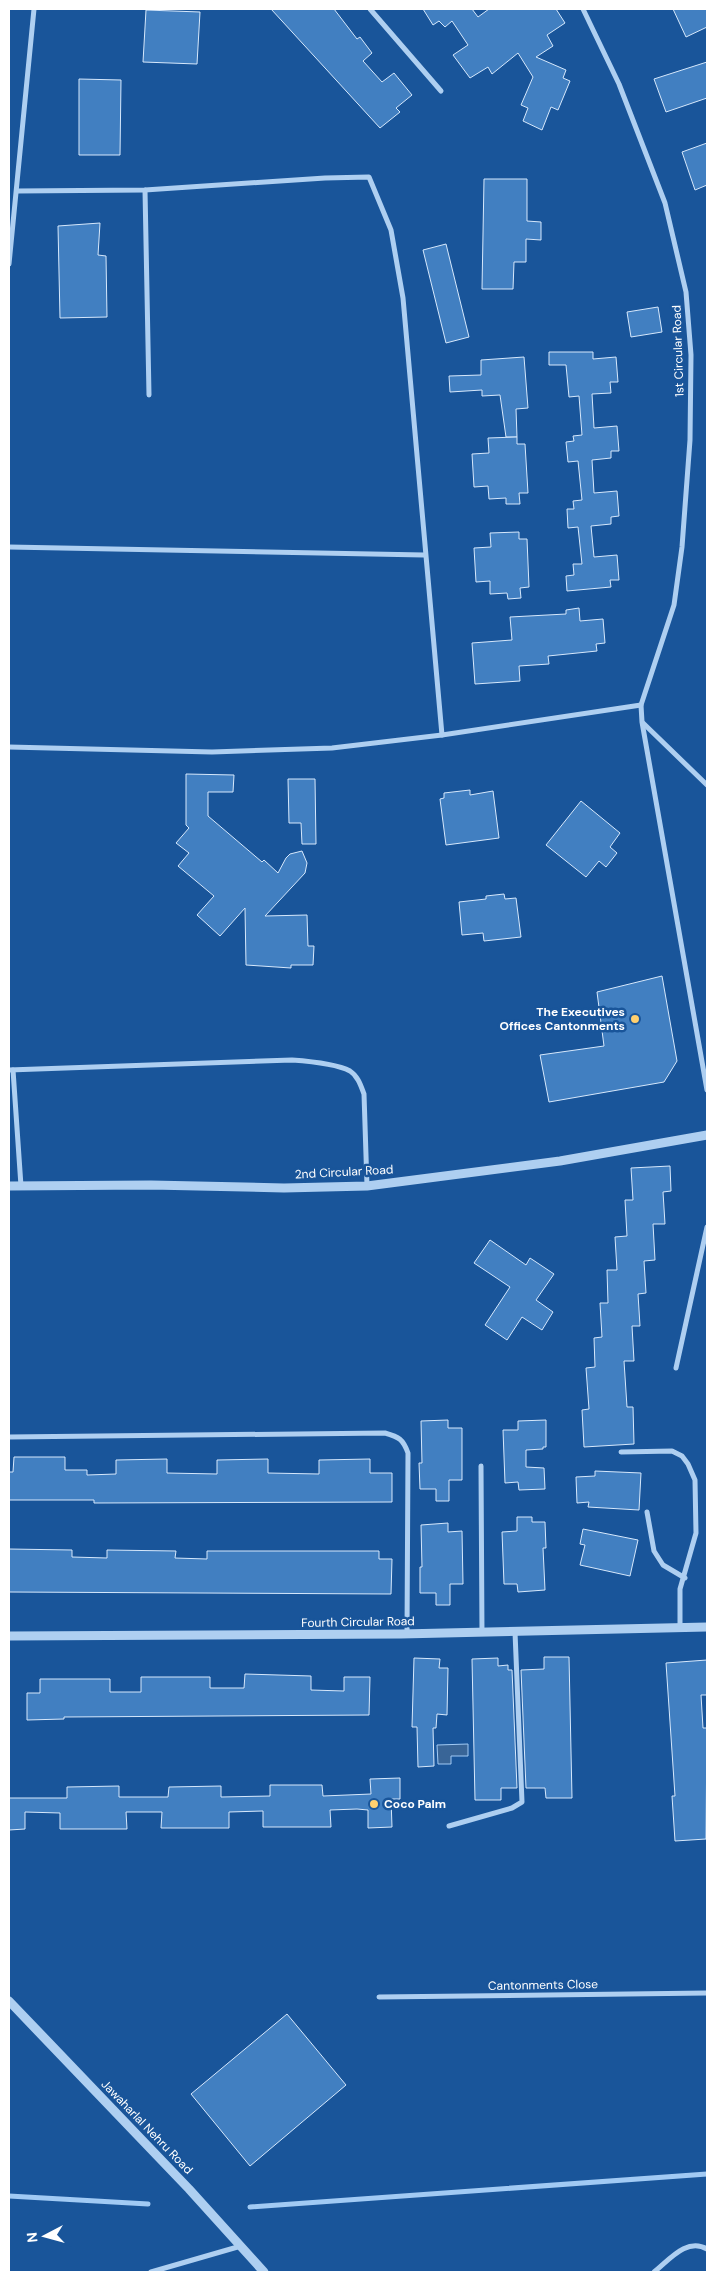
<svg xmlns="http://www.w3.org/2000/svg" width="716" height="2281" font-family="'DM Sans',sans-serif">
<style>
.water{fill:#396597;stroke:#a1caf4}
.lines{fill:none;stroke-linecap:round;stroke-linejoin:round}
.stream{stroke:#a1caf4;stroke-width:5}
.building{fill:#417fc1;stroke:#d6e8fc}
.minor{stroke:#aecff1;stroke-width:5}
.tertiary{stroke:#aecff1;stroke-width:9}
.poi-dot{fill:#ffd06f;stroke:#19559a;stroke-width:2}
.labels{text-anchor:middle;stroke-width:5;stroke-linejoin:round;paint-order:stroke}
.street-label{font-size:12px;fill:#fff;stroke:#19559a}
.poi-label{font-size:12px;font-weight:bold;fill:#fff;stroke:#19559a;text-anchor:end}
</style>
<rect width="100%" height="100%" fill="#19559a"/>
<!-- water -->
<path class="water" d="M468,1744V1756H451V1764H438L437,1745Z"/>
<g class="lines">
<!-- stream -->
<g class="stream">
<path d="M9,2196L148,2204"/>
<path d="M250,2207L707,2174"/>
</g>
</g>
<!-- building -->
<g class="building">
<path d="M271,9H334L357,39L360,37L372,53L363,61L382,82L394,73L412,95L396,108L400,112L380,128Z"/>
<path d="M423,9H472L478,17L489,9H556L565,23L547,35L553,46L536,57L566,70L563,78L570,81L558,110L551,107L542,130L523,121L528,108L521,105L533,77L518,53L492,74L488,67L470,78L453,55L468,45L452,21L445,27L439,21L433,25Z"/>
<path d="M673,9H707V27L686,37Z"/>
<path d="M146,10L200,12L197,64L143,62Z"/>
<path d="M707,62V98L666,112L654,79Z"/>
<path d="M79,79L121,80L120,155H79Z"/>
<path d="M707,143V185L695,190L682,152Z"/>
<path d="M484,179H527V221L541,222V240L526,239V262H514L513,289H482Z"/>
<path d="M100,223L98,255L106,256L107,317L60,318L58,226Z"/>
<path d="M446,244L469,337L446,343L423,250Z"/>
<path d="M658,307L662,332L631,337L627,312Z"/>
<path d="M549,352H593V359L616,357L618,382H610L611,393L592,394L594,428L617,426L619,451H611V458L592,460L594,493L617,491L619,516L611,517V524L591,526L594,557L617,555L619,580H610L611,587L567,591L566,576L574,575L573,564H582L578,527L568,528L567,509H574L573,501L582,500L578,461L568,462L566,442L574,441L573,436L582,435L579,396L569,397L566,365H549Z"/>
<path d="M524,357L528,408L516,409L517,437H506L500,395L482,396V390L450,392L449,376L481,375V360Z"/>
<path d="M517,437V444H525L528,493H519L520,504H506V498L489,499L488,486L474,487L472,454L489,453L488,438Z"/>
<path d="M519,532V539H527L529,587L520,588L521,598L508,599L507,593L490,594V581L476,582L474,548L491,547L490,533Z"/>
<path d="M579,608L580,621L603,619L605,643L596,644L597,651L548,656L549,664L519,666L520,681L475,684L472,643L512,640L510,617L566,614V610Z"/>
<path d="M186,774L234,775L233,792H208V816L262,862L264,860L278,873L286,858L290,854L302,851L307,863L305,873L265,916L307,915L308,946H314L313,965H291V968L246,965L245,908L220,936L197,915L214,896L178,866L189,853L176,843L189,828L186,825Z"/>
<path d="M288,779H315L316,844H302L301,823H289Z"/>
<path d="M470,790V795L493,791L499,838L446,845L440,799L444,798V793Z"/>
<path d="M581,801L620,833L610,847L617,853L606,867L599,861L586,877L546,845Z"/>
<path d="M504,894L505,899L516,898L521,937L484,941L483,933L462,935L459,902L486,899V896Z"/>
<path d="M662,976L677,1061L664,1082L549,1102L540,1055L604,1046L597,992Z"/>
<path d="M670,1166L671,1191L663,1192L665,1224H653L655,1260L644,1261L646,1293L638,1294L640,1326H632L634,1361H624L627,1407H633L634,1444L584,1447L582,1410L589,1409L586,1368L595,1367L594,1338L602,1337L600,1303H608L607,1270H617L615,1237L627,1236L625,1200H633L631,1168Z"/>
<path d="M490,1240L526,1265L530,1258L554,1274L536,1300L553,1312L542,1330L522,1317L507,1340L485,1325L510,1287L474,1263Z"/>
<path d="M448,1420V1428H462V1480H449V1501H436V1489H420L419,1463H422L421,1421Z"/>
<path d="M546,1420V1447H543V1449L526,1450V1467L544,1468L545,1489L519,1490L518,1482L505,1483L503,1430H518V1421Z"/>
<path d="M14,1457H65V1470H87V1475L116,1474V1460L167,1459V1473L217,1474V1460L268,1459V1473L319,1474V1460L370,1459V1473H392V1502L94,1503V1500H9V1472H13Z"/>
<path d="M595,1471L641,1473L639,1510L588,1507L589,1502L577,1503L576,1477L595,1476Z"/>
<path d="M517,1517H532V1522H545L546,1548H543L545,1590L518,1592L517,1584H504L502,1532L517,1531Z"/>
<path d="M448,1523V1532L462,1531L463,1584H450V1605H436V1593H420V1567H422L421,1525Z"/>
<path d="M583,1529L638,1540L630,1576L580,1565L585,1545L580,1544Z"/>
<path d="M9,1549L72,1550V1557L107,1558V1550L176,1551L175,1558L207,1559V1551H379V1559H392L391,1594L9,1592Z"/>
<path d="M544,1657H569L572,1798H546L545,1788H526L521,1670L544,1669Z"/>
<path d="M414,1658L440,1659L439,1668H448L447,1715L437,1714L436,1728H433L434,1766L418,1767L417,1727H412Z"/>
<path d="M498,1658V1666L508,1665V1670H512L517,1788H501V1800H475L472,1659Z"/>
<path d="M707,1660V1695H701L703,1728H707L706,1839L675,1841L672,1796H675L666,1663Z"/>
<path d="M245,1674L311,1676V1690L344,1691V1677H370L369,1715L64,1717V1719L27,1720V1693H40V1679H110V1692H141V1677H210V1688H244Z"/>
<path d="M400,1778V1799H391L392,1827L368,1828V1810L357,1809L330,1810L331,1827H263V1811L229,1812V1828H161L162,1812H126L127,1829H60V1813L25,1812V1829L9,1830V1798H67V1787L119,1786V1797H168L169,1787L221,1786V1797L270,1796V1785H322L323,1796L371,1794L370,1779Z"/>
<path d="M287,2014L346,2085L250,2166L191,2094Z"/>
</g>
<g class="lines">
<!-- minor -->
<g class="minor">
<path d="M370,9L441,91"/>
<path d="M583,9L619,84L665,203L686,292L691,355L690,440L682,547L674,605L641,705L642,722L707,1090"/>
<path d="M145,190L149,395"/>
<path d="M17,191L145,190L325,178L369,177L391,230L403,298L442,735"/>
<path d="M9,264L34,9"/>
<path d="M9,547L424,555"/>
<path d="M643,723L707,785"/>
<path d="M9,747L212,752L332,748L442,735L641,705"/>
<path d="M9,1070L292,1060C306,1061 337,1064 350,1071C358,1076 361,1086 364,1094L367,1186"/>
<path d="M13,1070L21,1186"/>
<path d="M676,1368L707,1227"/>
<path d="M9,1437L385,1433C399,1437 403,1439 408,1453L407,1634"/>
<path d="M621,1452L672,1451L682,1456L688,1464L695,1480L696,1533L680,1589V1628"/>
<path d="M481,1466L482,1633"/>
<path d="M647,1512L654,1551L663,1565L685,1578"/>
<path d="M449,1826L512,1808L522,1802L515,1632"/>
<path d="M379,1997L707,1993"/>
<path d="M151,2272L241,2246"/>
<path d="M654,2272C669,2260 687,2237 707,2249"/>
</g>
<!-- tertiary -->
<g class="tertiary">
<path d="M9,1186L151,1185L284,1188L367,1186L560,1161L707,1135"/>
<path d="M9,1636L401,1634L707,1627"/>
<path d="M9,2001L189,2189L264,2272"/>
</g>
</g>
<!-- markers -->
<g class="poi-dot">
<circle cx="635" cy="1019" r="5"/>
<circle cx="374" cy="1804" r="5"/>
</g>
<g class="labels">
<!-- street labels -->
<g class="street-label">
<text transform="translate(678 351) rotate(-92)" y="4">1st Circular Road</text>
<text transform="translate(344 1172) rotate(-3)" y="4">2nd Circular Road</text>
<text transform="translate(358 1622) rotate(-1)" y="4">Fourth Circular Road</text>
<text transform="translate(543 1985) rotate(-1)" y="4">Cantonments Close</text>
<text transform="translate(147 2127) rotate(46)" y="4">Jawaharlal Nehru Road</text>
</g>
<!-- poi labels -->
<g class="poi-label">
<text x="625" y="1016">The Executives<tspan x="625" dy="14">Offices Cantonments</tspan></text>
<text x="384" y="1808" text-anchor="start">Coco Palm</text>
</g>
</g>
<!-- border -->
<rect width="716" height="2281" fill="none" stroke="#ffffff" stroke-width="20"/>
<!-- north arrow -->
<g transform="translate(45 2236) rotate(264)" stroke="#19559a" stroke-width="4" paint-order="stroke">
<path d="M0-4L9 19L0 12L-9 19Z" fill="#ffffff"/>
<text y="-8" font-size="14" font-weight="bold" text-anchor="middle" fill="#ffffff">N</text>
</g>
</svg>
